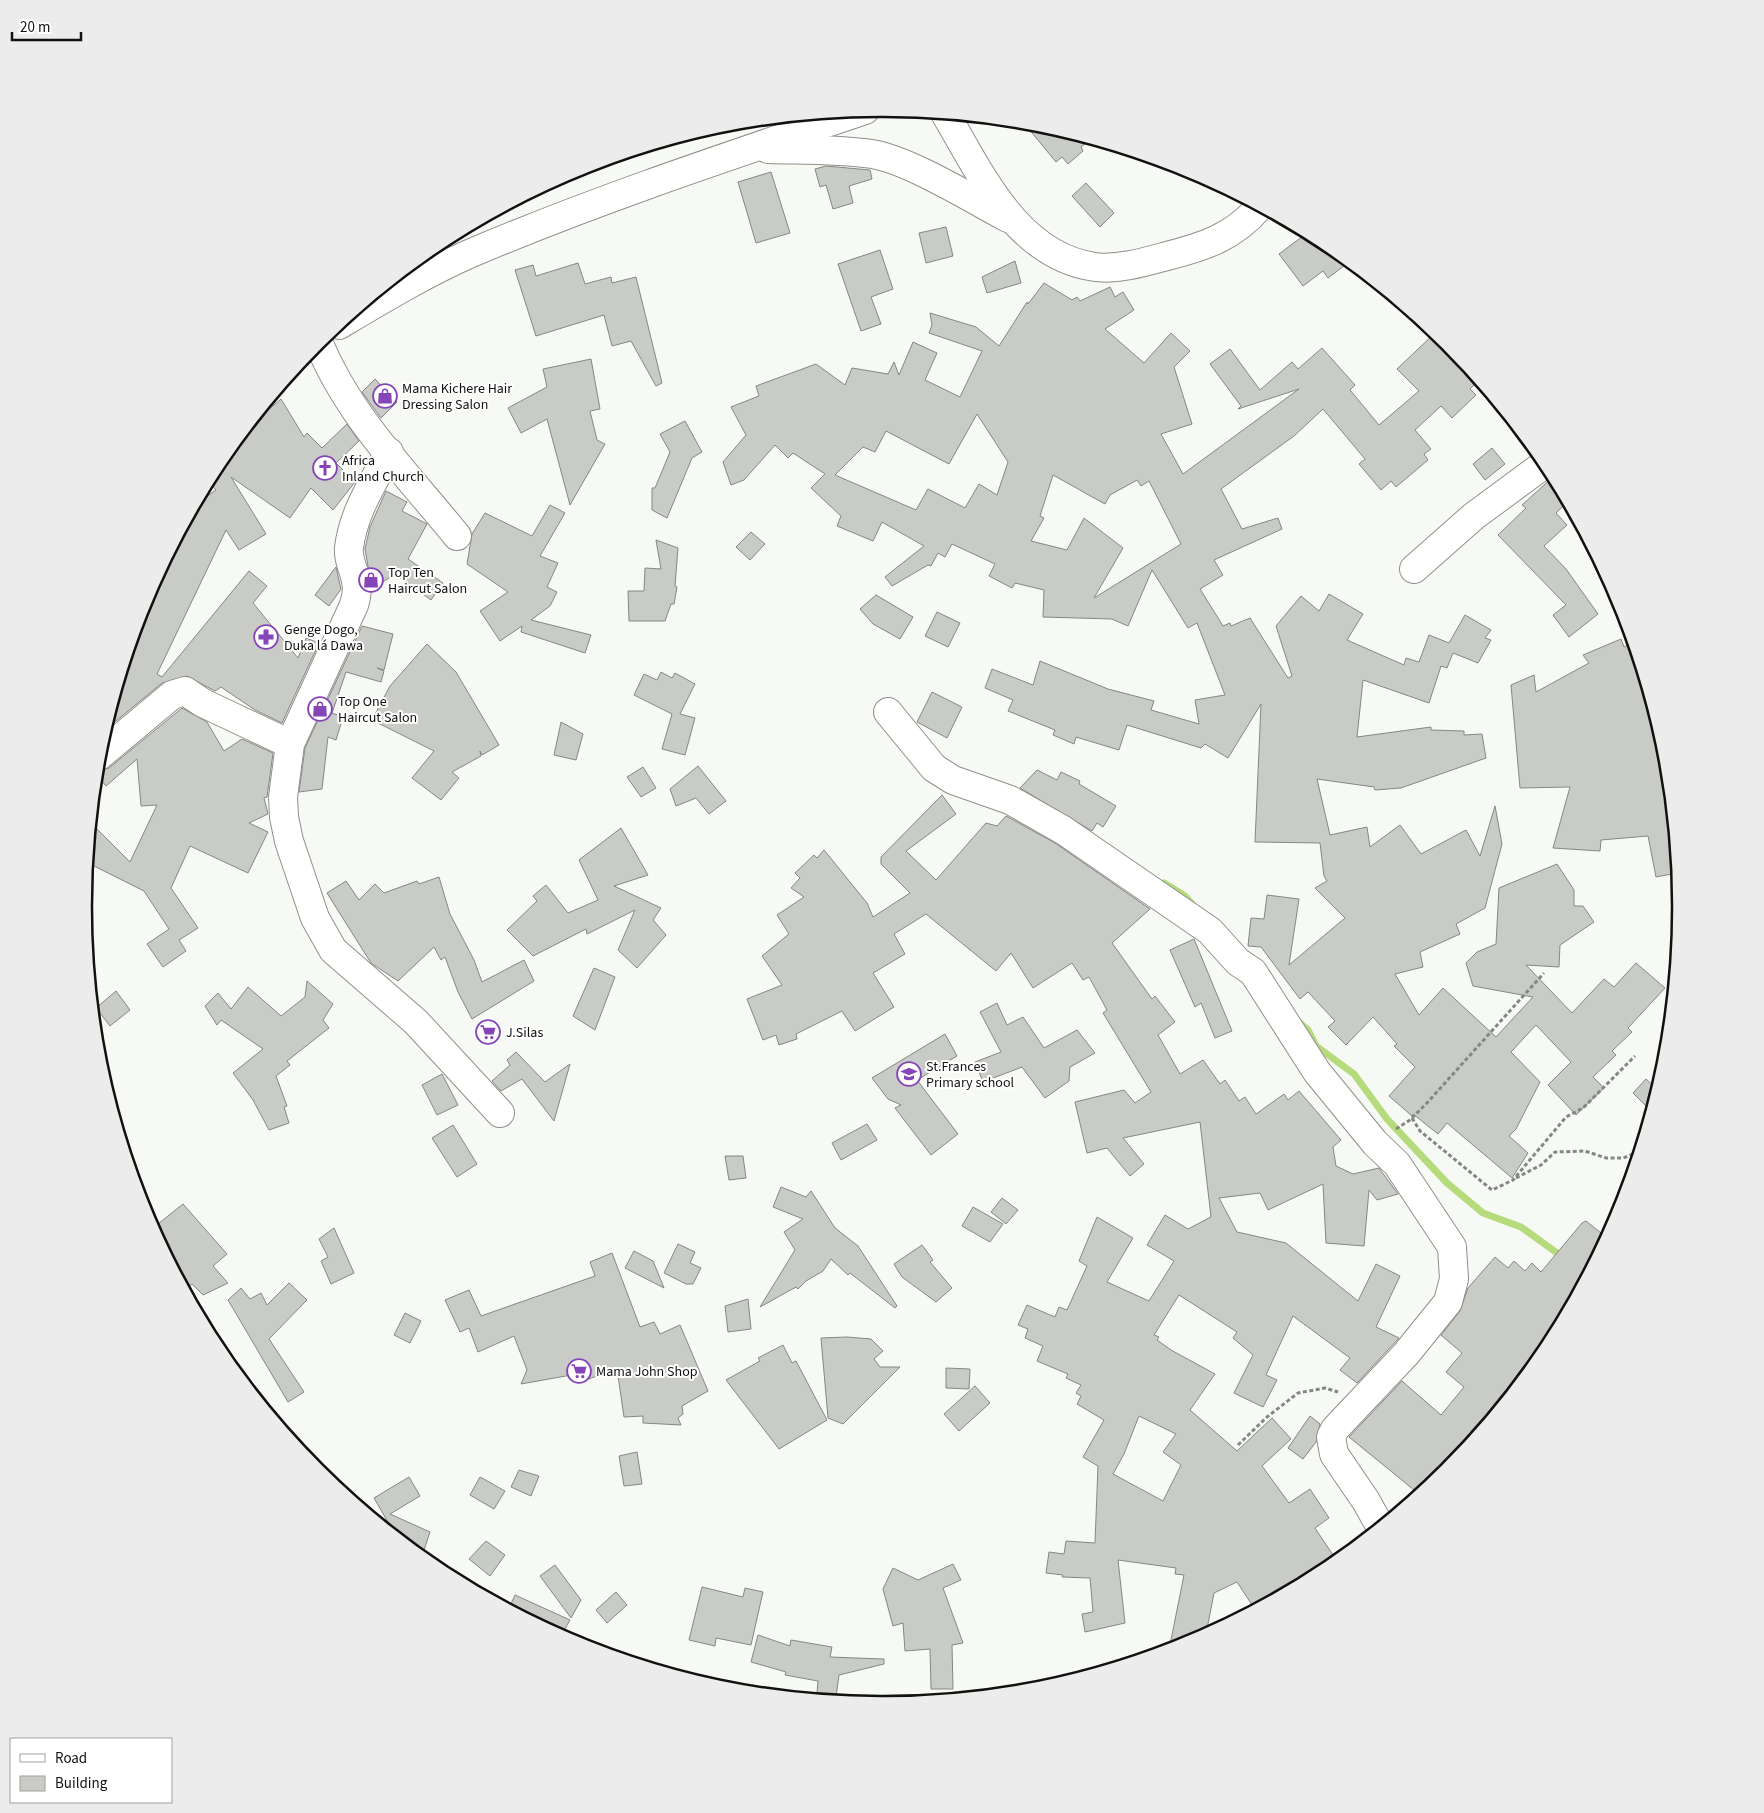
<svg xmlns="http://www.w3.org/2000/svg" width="1764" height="1813" font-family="'Source Sans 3',sans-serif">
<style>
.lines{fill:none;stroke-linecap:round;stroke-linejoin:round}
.stream{stroke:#b5db7d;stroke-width:7}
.building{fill:#c9ccc6;stroke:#858882;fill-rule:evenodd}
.minor-casing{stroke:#8e918b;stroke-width:30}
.path{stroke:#858783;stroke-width:3;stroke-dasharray:4 2.5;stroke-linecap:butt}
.minor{stroke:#fff;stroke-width:28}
.labels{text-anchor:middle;stroke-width:4;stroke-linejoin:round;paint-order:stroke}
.poi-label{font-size:14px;fill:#111210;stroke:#fff;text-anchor:start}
.rim{fill:none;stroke:#111210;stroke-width:2.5}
</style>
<rect width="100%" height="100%" fill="#f7faf4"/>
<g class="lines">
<!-- stream -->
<g class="stream">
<path d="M1164,883L1185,896L1193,905"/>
<path d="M1299,1022L1308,1030L1316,1046L1354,1074L1387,1119L1447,1183L1483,1213L1521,1227L1564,1258"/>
</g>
</g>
<!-- building -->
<g class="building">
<path d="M1023,122L1038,124L1090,140L1081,147L1083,151L1068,164L1062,157L1056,162Z"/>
<path d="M826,166L870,170L872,179L849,186L853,203L833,209L826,185L820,187L815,169Z"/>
<path d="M771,172L790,233L756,243L738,182Z"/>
<path d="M1086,183L1114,213L1100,227L1072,196Z"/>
<path d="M946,227L953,256L926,263L919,233Z"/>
<path d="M1307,233L1326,243L1349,262L1328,278L1323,271L1303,286L1279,254Z"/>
<path d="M880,250L893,289L871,297L881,324L861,331L838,264Z"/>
<path d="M1015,261L1021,283L987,293L982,277Z"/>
<path d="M578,263L585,284L611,277L612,283L636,277L662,383L656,386L631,341L612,346L604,315L536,336L515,270L533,265L536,276Z"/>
<path d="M1044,283L1072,300L1077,297L1080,301L1110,287L1115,297L1123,292L1134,310L1105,329L1144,363L1171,333L1190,351L1174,367L1192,424L1161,434L1183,474L1299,389L1238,409L1241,406L1210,364L1230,349L1260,390L1292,362L1298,369L1322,348L1355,385L1350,390L1379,425L1419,391L1397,369L1435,333L1447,342L1478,381L1470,389L1476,395L1452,418L1441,406L1415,430L1431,449L1424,454L1428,460L1396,487L1391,481L1381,490L1359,464L1365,459L1323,409L1294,436L1221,489L1242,529L1278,518L1282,529L1214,560L1223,575L1200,589L1223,626L1230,623L1231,626L1250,618L1288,678L1292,676L1276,626L1301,596L1319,611L1329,594L1363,614L1347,640L1404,665L1406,658L1419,662L1429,635L1449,643L1465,615L1491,630L1485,638L1491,640L1478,663L1453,653L1447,668L1441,666L1429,703L1363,680L1357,737L1431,727V730L1464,731V735L1482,734L1486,758L1401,788L1375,790L1374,787L1317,779L1330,835L1367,827L1370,847L1400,825L1421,854L1466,830L1480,856L1495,806L1502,844L1485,908L1456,924L1460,934L1420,952L1423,967L1395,974L1419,1015L1443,988L1496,1037L1533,997L1473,986L1466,963L1477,952L1496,944L1499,888L1557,864L1574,890V906H1583L1594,922L1560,945L1559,967L1526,965L1572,1013L1604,979L1614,987L1636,963L1665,988L1628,1028L1632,1032L1612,1051L1616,1055L1593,1077L1604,1088L1576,1115L1548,1085L1571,1062L1536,1025L1511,1052L1540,1082L1516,1129L1509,1136L1528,1153L1512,1178L1447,1123L1438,1134L1413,1114L1412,1116L1389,1096L1415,1067L1394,1046L1397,1044L1373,1017L1346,1045L1328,1027L1335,1021L1308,992L1300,999L1261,947L1248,946L1251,918L1264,919L1267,895L1299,899L1289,965L1345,918L1315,888L1327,881L1324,876L1320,843L1255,842L1261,704L1228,758L1205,744L1201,748L1127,725L1119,750L1076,737L1074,744L1053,735L1055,730L1008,711L1013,700L985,688L992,669L1033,685L1040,661L1108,689L1154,701L1151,710L1199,724L1195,700L1225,695L1197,623L1188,628L1152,570L1128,626L1112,619L1043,617L1044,590L1015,583L1012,588L989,576L995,564L952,544L945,557L938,553L931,566L928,565L892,586L885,577L924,546L882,522L873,541L837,526L841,516L811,488L825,474L793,453L788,458L775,445L744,480L731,485L723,462L746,435L731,407L759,396L756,386L816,364L845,385L852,368L888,374L894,362L899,375L913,342L937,353L925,380L960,397L982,351L929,333L932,325L930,313L976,327L999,346L1027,302L1028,304ZM977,414L1008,462L997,495L979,484L965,508L928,489L916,510L835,475L863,447L875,452L886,431L949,464ZM1053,475L1105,504L1110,495L1137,480L1141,486L1149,481L1181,544L1094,598L1123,548L1084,518L1067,550L1031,541L1044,518L1040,516Z"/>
<path d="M591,359L600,409L590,411L597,440L605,444L570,505L547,419L521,433L508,408L547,387L543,369Z"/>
<path d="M375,379L397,402L381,418L362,392Z"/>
<path d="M281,399L304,437L307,433L322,448L347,424L359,441L336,463L355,482L333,510L311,488L290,518L231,477L266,534L239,550L226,530L157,674L162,677L249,571L267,586L253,603L298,658L306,638L319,643L282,723L255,710L221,687L215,691L187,676L162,683L105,730L145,601L196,504L216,490L208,482L218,463L247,431V428Z"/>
<path d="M685,421L702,452L692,458L667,518L652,510V488H655L670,452L660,434Z"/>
<path d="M1492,448L1505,464L1485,480L1473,464Z"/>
<path d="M1553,477L1567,502L1556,513L1567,525L1544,546L1566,569L1598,614L1569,637L1553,615L1566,605L1498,535L1526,508L1522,505Z"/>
<path d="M386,491L407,502L402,511L427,524L408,559L443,583L431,600L395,574L372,589L365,549L370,527Z"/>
<path d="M550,505L565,513L540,556L558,563L547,587L557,592L550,606L531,620L591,635L585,653L521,632L522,626L500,641L480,611L508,592L467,564L472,534L485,513L532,536Z"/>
<path d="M751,532L765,544L750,560L736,547Z"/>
<path d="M656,540L678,548L675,586L677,587L674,604H671L665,621H629L628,591H644L645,568L661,569Z"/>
<path d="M336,567L341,589L329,606L315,595Z"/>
<path d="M876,595L913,617L900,639L873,624L860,609Z"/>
<path d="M937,612L960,623L948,647L925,636Z"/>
<path d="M362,626L393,634L384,670L377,668L384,671L381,682L346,672L332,713L343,717L336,740L328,737L322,789L299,792L305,748Z"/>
<path d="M1621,639L1624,647L1632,643L1665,751L1677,873L1656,877L1648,836L1601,840L1600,851L1553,848L1570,787L1520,788L1511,685L1534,675L1536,692L1589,663L1583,655Z"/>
<path d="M427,644L456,672L499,745L482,755L480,751L481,756L452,772L459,778L441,800L412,778L434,751L372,720L390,686Z"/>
<path d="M661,672L672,678L675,673L695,684L680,714L695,718L685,755L662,749L672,714L634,695L644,674L657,680Z"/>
<path d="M932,692L962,707L947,738L917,722Z"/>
<path d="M182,708L207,722L224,751L242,739L273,753L267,797L264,798L268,814L249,823L268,832L248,873L190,846L171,888L198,928L179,940L186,951L163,967L147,944L169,929L144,891L88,863L92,824L130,862L157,805L141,806L137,759L106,786L97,775V771L109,768Z"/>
<path d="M561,722L583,734L576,760L554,755Z"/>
<path d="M698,766L726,801L709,814L696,798L676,806L670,789Z"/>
<path d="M643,767L656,788L641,797L627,777Z"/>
<path d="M1037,770L1057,780L1061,772L1080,781L1079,784L1116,806L1103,827L1097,823L1092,831L1020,788Z"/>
<path d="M942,795L956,814L906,851L936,880L986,823L997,826L1006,816L1055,843L1150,909L1112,943L1152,999L1155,996L1175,1022L1158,1035L1180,1074L1203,1060L1220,1084L1225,1080L1239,1101L1245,1097L1256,1114L1284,1094L1288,1100L1299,1091L1341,1140L1333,1147L1336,1166L1353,1174L1379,1168L1398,1194L1377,1200L1369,1190L1364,1246L1326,1243L1323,1184L1268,1210L1260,1193L1219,1198L1237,1232L1286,1243L1358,1301L1376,1264L1400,1276L1376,1327L1399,1338L1357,1383L1340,1370L1350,1358L1293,1316L1266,1375L1277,1380L1263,1407L1234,1393L1253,1355L1233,1338L1237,1332L1179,1295L1154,1335L1159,1337L1157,1340L1171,1350L1215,1374L1190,1410L1237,1451L1272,1418L1291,1439L1262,1466L1289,1503L1310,1489L1329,1518L1315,1528L1337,1561L1325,1570L1254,1608L1237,1582L1214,1593L1206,1634L1187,1644L1169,1650L1184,1575L1175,1574L1176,1568L1118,1560L1125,1623L1085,1632L1082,1614L1093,1612L1090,1578L1062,1577L1063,1575L1046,1573L1049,1552L1064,1554L1066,1541L1095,1543L1098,1466L1083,1457L1104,1420L1077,1404L1081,1396L1076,1393L1081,1385L1066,1378L1068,1374L1037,1361L1043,1346L1025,1338L1028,1329L1018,1325L1027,1305L1055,1317L1059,1307L1067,1310L1087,1266L1079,1261L1097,1217L1133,1238L1107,1282L1149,1301L1174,1261L1147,1245L1165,1215L1188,1229L1211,1217L1200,1122L1123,1138L1144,1164L1130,1176L1107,1148L1087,1153L1075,1102L1124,1090L1135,1103L1151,1092L1103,1013L1107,1010L1089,977L1083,980L1072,963L1033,988L1011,953L996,971L926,914L894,934L905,954L873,973L894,1007L855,1031L842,1011L796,1034L797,1039L779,1045L776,1035L763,1040L747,999L782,985L762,956L789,934L777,915L804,897L791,888L800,878L795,873L814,855L817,858L824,850L867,903L873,917L910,893L881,864V857ZM1139,1416L1176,1434L1163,1452L1181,1465L1163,1501L1113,1474L1124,1454Z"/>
<path d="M621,828L648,875L614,886L661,908L653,920L666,935L637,968L618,950L635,910L587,934L586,929L533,956L507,930L537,901L533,896L546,885L568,913L598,900L579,860Z"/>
<path d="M439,877L450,914L474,960L482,982L524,960L534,981L472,1019L458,992L445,957L441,960L434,947L398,981L371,963L327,893L346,881L359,900L375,884L384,893L417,881L419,884Z"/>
<path d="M1194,939L1232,1031L1215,1038L1201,1003L1195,1007L1170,950Z"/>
<path d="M594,968L615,977L595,1030L573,1016Z"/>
<path d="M307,981L333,1004L323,1020L329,1028L287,1061L290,1065L276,1076L287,1106L284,1107L289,1123L269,1130L253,1100L233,1073L263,1049L221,1020L217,1025L205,1006L218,993L231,1009L248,987L281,1016L305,997Z"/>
<path d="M116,991L130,1010L110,1026L96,1008Z"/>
<path d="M997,1003L1007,1025L1023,1017L1044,1048L1077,1030L1095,1053L1070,1067L1069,1081L1045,1098L1022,1067L983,1082L975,1062L1001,1052L980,1012Z"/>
<path d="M945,1034L957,1056L917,1080L958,1134L931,1155L895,1108L901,1105L888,1099L872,1078Z"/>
<path d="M516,1052L545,1082L570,1064L554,1121L522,1079L501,1091L492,1081L510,1065L507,1060Z"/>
<path d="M442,1074L458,1105L437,1115L422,1085Z"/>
<path d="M1646,1079L1657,1089L1654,1098L1646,1106L1633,1093Z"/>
<path d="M867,1124L877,1140L841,1160L832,1143Z"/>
<path d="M453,1125L477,1164L457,1177L432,1138Z"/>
<path d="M725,1156H743L746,1178L729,1180Z"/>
<path d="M781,1187L806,1197L811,1191L835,1228L858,1246L897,1306L895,1308L850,1273L848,1275L831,1259L823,1271L806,1281L798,1289L796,1287L760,1307L795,1250L784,1232L803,1219L773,1207Z"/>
<path d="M1002,1198L1018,1210L1006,1224L991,1212Z"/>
<path d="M183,1204L227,1254L213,1266L228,1283L203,1295L192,1284L186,1289L153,1228Z"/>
<path d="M973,1207L1003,1224L990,1242L962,1226Z"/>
<path d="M1586,1221L1606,1237L1546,1350L1442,1475L1419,1494L1349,1437L1402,1381L1441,1415L1464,1387L1446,1372L1462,1353L1441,1335L1460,1311L1468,1288L1495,1257L1508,1268L1514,1261L1525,1271L1532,1263L1541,1272L1582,1223Z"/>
<path d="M334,1228L354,1273L331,1284L321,1261L328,1257L319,1239Z"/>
<path d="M678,1244L695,1252L690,1263L701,1268L693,1284H686L664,1273Z"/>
<path d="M922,1245L933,1260L930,1262L952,1288L936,1302L902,1277L894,1264Z"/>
<path d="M634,1251L653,1261L664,1288L625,1268Z"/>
<path d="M612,1253L640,1327L654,1322L660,1334L680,1325L708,1391L682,1406L683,1414L678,1418L681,1425L643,1423V1416L624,1417L617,1369L580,1382L577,1374L521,1384L527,1370L514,1336L478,1352L469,1328L460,1332L445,1300L469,1290L481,1316L595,1276L590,1262Z"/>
<path d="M289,1283L307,1300L269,1339L304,1392L288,1402L228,1300L241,1288L250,1299L261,1293L267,1305Z"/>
<path d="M748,1299L751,1329L728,1332L725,1306Z"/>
<path d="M405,1313L421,1321L410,1343L394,1335Z"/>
<path d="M847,1337L871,1339L883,1351L874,1359L880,1367H900L843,1424L828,1418L821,1338Z"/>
<path d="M783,1345L792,1363L796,1361L827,1420L779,1449L726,1380L760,1361L758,1358Z"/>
<path d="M946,1368L970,1369L969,1389L946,1388Z"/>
<path d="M975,1386L990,1403L959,1431L944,1414Z"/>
<path d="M1310,1416L1320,1424L1316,1442L1303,1459L1288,1448Z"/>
<path d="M637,1452L642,1484L624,1486L619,1456Z"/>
<path d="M519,1470L539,1476L531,1496L511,1487Z"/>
<path d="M409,1477L420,1496L390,1514L430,1532L422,1556L396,1536L374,1498Z"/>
<path d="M480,1477L505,1491L494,1509L470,1495Z"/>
<path d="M486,1541L505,1555L490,1576L469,1559Z"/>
<path d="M953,1564L961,1580L943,1588L963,1643L952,1645L953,1689H931L930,1649L905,1651L903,1623L893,1626L883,1589L893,1568L918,1580Z"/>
<path d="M555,1565L581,1600L571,1618L540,1576Z"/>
<path d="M702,1587L743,1597L745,1588L763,1592L751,1645L716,1638L715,1646L689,1640Z"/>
<path d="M616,1592L627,1605L607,1623L596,1610Z"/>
<path d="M515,1595L570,1620L562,1634L554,1632L509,1608Z"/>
<path d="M758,1635L790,1646L791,1640L832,1647L830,1657L884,1659V1664L839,1675L836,1697L817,1693L818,1681L785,1675L786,1672L751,1662Z"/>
</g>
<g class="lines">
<!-- minor casing -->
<g class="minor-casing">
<g id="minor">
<path d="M946,115C981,174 1017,256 1095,267C1118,270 1145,262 1167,256C1203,247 1234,237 1259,207"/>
<path d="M768,149C802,150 838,149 872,154C909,160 972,199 1008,218"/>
<path d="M339,325C381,300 424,274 469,254C598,199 732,155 865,110"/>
<path d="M318,341C348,416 407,474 457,536"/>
<path d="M389,452C373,483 353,513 349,548C347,567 363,577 354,605L290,744L283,797L284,817L289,841L315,918L333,950L416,1022L500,1113"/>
<path d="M1414,569L1474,516L1546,463"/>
<path d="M888,712L934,768L953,780L1010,800L1063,830L1210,931L1238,962L1253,972L1317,1072L1375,1143L1397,1164L1452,1247L1454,1279L1448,1302L1406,1354L1335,1429L1331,1437L1334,1454L1366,1501L1380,1526"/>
<path d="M99,756L172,695L185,691L203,703L290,744"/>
</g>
</g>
<!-- path -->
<g class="path">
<path d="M1412,1118L1420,1131L1492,1190L1513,1180L1566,1117L1583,1108L1635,1056"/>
<path d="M1396,1129L1410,1120L1426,1104L1544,973"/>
<path d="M1516,1178L1541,1165L1555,1152L1585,1151L1606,1158H1623L1638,1152"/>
<path d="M1238,1445L1267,1417L1298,1393L1325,1388L1338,1392"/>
</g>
<!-- minor -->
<use href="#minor" class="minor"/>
</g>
<!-- icons -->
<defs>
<g id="shop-ring" transform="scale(1.25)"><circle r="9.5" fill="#fff" stroke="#8644b9" stroke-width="1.5"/><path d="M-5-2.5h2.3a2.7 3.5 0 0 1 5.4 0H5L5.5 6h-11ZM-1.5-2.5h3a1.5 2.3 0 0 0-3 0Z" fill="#8644b9"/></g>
<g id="church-ring" transform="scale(1.25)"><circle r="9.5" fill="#fff" stroke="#8644b9" stroke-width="1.5"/><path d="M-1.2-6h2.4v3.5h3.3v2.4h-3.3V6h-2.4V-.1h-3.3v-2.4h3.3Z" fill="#8644b9"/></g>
<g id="pharmacy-ring" transform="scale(1.25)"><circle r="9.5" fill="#fff" stroke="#8644b9" stroke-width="1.5"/><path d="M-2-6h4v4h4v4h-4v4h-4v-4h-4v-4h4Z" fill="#8644b9"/></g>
<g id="supermarket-ring" transform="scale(1.25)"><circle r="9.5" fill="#fff" stroke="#8644b9" stroke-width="1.5"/><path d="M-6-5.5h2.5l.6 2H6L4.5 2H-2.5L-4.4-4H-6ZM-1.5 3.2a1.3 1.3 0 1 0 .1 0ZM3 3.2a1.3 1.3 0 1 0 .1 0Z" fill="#8644b9"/></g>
<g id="school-ring" transform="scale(1.25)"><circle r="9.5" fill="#fff" stroke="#8644b9" stroke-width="1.5"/><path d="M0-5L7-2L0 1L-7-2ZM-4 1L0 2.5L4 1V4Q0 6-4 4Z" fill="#8644b9"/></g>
</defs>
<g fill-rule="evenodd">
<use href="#shop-ring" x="385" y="396"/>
<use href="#church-ring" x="325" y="468"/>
<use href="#shop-ring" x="371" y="580"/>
<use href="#pharmacy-ring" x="266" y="637"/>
<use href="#shop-ring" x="320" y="709"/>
<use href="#supermarket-ring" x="488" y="1032"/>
<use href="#school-ring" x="909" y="1074"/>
<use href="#supermarket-ring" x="579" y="1371"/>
</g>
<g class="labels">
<!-- poi labels -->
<g class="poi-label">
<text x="402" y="393">Mama Kichere Hair<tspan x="402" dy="16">Dressing Salon</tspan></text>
<text x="342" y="465">Africa<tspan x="342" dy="16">Inland Church</tspan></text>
<text x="388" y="577">Top Ten<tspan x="388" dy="16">Haircut Salon</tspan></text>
<text x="284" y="634">Genge Dogo,<tspan x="284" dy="16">Duka lá Dawa</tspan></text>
<text x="338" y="706">Top One<tspan x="338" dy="16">Haircut Salon</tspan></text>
<text x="506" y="1037">J.Silas</text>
<text x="926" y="1071">St.Frances<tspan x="926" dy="16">Primary school</tspan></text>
<text x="596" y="1376">Mama John Shop</text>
</g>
</g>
<!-- crop -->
<path d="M0 0H1764V1813H0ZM881 117H883A789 789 0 0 1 1672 906V907A789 789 0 0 1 883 1696H881A789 789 0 0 1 92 907V906A789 789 0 0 1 881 117Z" fill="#ececec" fill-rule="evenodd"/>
<path class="rim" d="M881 117H883A789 789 0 0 1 1672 906V907A789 789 0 0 1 883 1696H881A789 789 0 0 1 92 907V906A789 789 0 0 1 881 117Z"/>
<!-- legend -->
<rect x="10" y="1738" width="162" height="65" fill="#ffffff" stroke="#a0a09f"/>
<rect x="20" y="1754" width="25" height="8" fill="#ffffff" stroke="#a0a09f"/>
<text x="55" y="1763" font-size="15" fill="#111210">Road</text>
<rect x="20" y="1776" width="25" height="15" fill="#c9ccc6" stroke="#a0a09f"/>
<text x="55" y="1788" font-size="15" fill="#111210">Building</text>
<!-- scale -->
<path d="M12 32v8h69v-8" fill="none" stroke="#111210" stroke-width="2.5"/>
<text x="20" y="32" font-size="15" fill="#111210" stroke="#ffffff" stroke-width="4" paint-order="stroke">20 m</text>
</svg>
